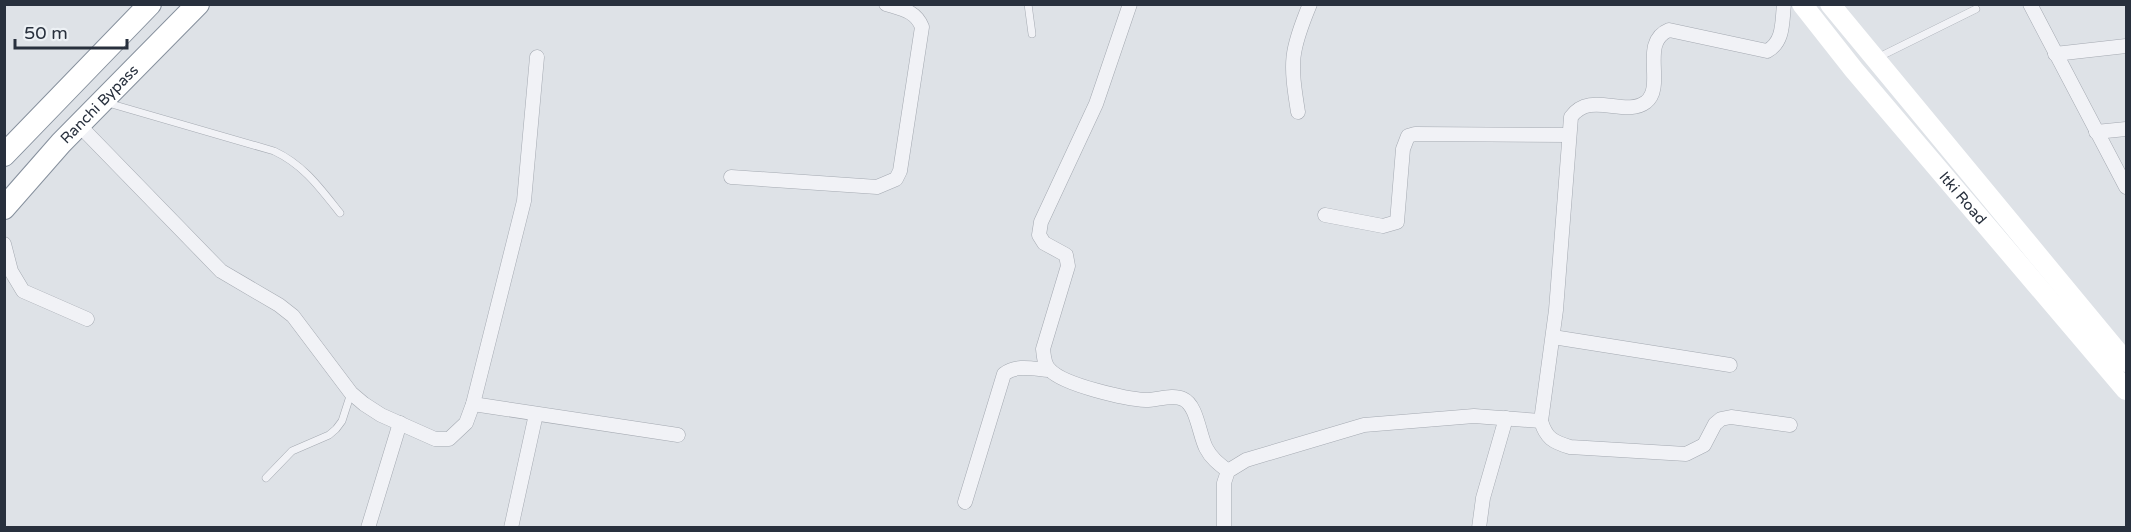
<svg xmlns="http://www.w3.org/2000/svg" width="2131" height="532" font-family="'Varela Round',sans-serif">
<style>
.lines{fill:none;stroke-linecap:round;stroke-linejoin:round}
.service-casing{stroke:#a4a9b1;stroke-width:8}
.minor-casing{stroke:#a4a9b1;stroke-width:15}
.trunk-casing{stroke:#86909d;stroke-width:24}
.service{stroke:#f1f2f6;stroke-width:7}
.minor{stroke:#f1f2f6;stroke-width:14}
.secondary{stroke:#fff;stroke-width:20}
.trunk{stroke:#fff;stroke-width:22}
.labels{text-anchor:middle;stroke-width:5;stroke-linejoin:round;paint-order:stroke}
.street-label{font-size:15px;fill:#28303d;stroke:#edf1f5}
</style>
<rect width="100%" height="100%" fill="#dee2e7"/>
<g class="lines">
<!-- service casing -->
<g class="service-casing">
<g id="service">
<path d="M1028,4L1032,34"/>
<path d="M1877,58L1976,9"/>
<path d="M108,103L274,151C304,165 320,188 340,213"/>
<path d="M266,478L292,451L329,435L336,429L342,421L351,393"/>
</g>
</g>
<!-- minor casing -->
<g class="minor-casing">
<g id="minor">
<path d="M1130,4L1096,104L1041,222L1039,235L1044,243L1066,255L1068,266L1043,349C1044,357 1044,365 1050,370C1064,385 1126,399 1146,400C1157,400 1173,394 1183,399C1197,405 1199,434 1206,448C1211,458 1219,464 1228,471"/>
<path d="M1784,4C1782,22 1784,42 1767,51L1669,30C1639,42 1666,86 1646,102C1625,118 1590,90 1571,117L1556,310L1541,421C1546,438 1553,442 1570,447L1686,454L1704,445L1715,424L1721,419L1731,417L1790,425"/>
<path d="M2030,4L2126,187"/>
<path d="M2055,54L2126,46"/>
<path d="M1298,112C1290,62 1290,52 1310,4"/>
<path d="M79,125L221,271L279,305L293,316L351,393L364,404L381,415L435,439H449L466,423L473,404L524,201L537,57"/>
<path d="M2096,132L2126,129"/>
<path d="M731,177L877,187L896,179L900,171L922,27C916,11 902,9 886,4"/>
<path d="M1325,215L1383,226L1397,222L1403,149L1408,136L1415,134L1569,135"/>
<path d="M4,244L11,271L23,291L87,319"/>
<path d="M1553,337L1730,365"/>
<path d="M473,404L678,435"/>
<path d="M965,502L1004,374C1017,364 1034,369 1049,370"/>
<path d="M368,528L400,423"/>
<path d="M511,528L536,414"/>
<path d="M1224,528V483L1228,471L1246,460L1364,425L1474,416L1541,421"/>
<path d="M1479,528L1483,498L1506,418"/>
</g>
</g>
<!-- trunk casing -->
<g class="trunk-casing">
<g id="trunk">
<path d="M4,155L150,4"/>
<path id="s2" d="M4,208L61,143L198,4"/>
</g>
</g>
<!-- service -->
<use href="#service" class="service"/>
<!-- minor -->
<use href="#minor" class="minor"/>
<!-- secondary -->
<g class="secondary">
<path id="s1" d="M1802,4L1854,70L2126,390"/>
<path d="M1830,4L2126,362"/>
</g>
<!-- trunk -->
<use href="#trunk" class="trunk"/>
</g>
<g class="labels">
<!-- street labels -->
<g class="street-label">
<text dy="5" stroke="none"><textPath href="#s2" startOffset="141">Ranchi Bypass</textPath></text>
<text dy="5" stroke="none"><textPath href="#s1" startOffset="252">Itki Road</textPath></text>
</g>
</g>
<!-- border -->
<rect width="2131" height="532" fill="none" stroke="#28303d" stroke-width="12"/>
<!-- scale -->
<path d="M15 39v9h112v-9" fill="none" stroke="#28303d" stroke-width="3"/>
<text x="24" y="39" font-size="18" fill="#28303d" stroke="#edf1f5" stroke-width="4.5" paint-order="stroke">50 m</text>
</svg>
